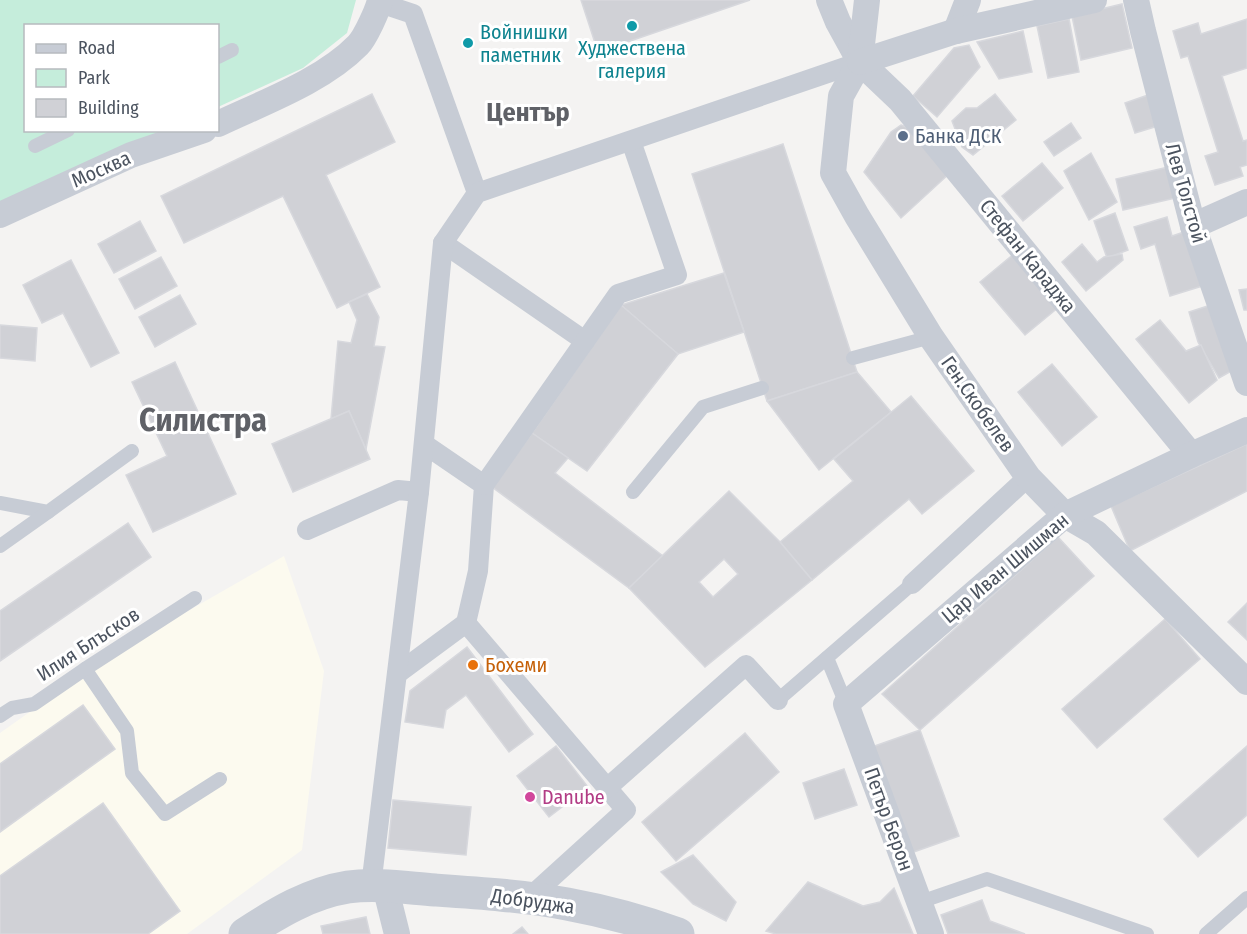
<svg xmlns="http://www.w3.org/2000/svg" width="1247" height="934" font-family="'Fira Sans Condensed',sans-serif">
<style>
.commercial{fill:#fcfaef}
.green{fill:#c5eddb}
.building{fill:#d0d1d6;stroke:#d7d8dd;stroke-width:1.5;fill-rule:evenodd}
.lines{fill:none;stroke-linecap:round;stroke-linejoin:round}
.service{stroke:#c7ccd5;stroke-width:14}
.pedestrian{stroke:#c7ccd5;stroke-width:20}
.minor{stroke:#c7ccd5;stroke-width:26}
.tertiary{stroke:#c7ccd5;stroke-width:33}
.culture-dot{fill:#0f9aa8;stroke:#fff;stroke-width:2}
.service-dot{fill:#5c6f8a;stroke:#fff;stroke-width:2}
.food-dot{fill:#e8710a;stroke:#fff;stroke-width:2}
.hotel-dot{fill:#d1479c;stroke:#fff;stroke-width:2}
.labels{text-anchor:middle;stroke-width:6;stroke-linejoin:round;paint-order:stroke}
.culture-label{font-size:20px;fill:#0d838f;stroke:#fff;text-anchor:start}
.service-label{font-size:20px;fill:#4e5e75;stroke:#fff;text-anchor:start}
.street-label{font-size:20px;fill:#4b535f;stroke:#fff}
.food-label{font-size:20px;fill:#c56008;stroke:#fff;text-anchor:start}
.hotel-label{font-size:20px;fill:#b23c85;stroke:#fff;text-anchor:start}
.district-label{font-size:26px;font-weight:bold;fill:#5f6167;stroke:#fff}
.town-label{font-size:32px;font-weight:bold;fill:#5f6167;stroke:#fff}
</style>
<rect width="100%" height="100%" fill="#f4f3f2"/>
<!-- commercial -->
<path class="commercial" d="M284,556L324,671L302,850L187,934H0V733L106,658Z"/>
<!-- green -->
<path class="green" d="M0,0H356L347,33L303,68L218,107V26H26V130L166,131L0,206Z"/>
<!-- building -->
<g class="building">
<path d="M581,0H750L598,52Z"/>
<path d="M1122,4L1132,48L1081,60L1072,16Z"/>
<path d="M1069,19L1079,72L1048,78L1037,26Z"/>
<path d="M1247,19V68L1222,76L1243,141L1247,140V165L1240,167L1243,176L1215,185L1205,156L1218,152L1188,56L1181,58L1173,31L1198,23L1201,34Z"/>
<path d="M1023,31L1032,72L999,79L977,42Z"/>
<path d="M969,45L980,67L937,117L913,96L954,48Z"/>
<path d="M372,94L395,142L326,175L380,287L337,308L283,196L184,243L161,196Z"/>
<path d="M995,94L1016,120L973,155L962,147L952,121L966,108H977Z"/>
<path d="M1148,95L1158,126L1135,133L1125,103Z"/>
<path d="M1071,123L1081,138L1054,156L1044,142Z"/>
<path d="M901,125L909,128L951,172L901,218L864,172L891,132Z"/>
<path d="M783,144L857,372L767,401L692,174Z"/>
<path d="M1091,153L1117,202L1089,220L1064,171Z"/>
<path d="M1042,163L1063,188L1023,221L1002,196Z"/>
<path d="M1173,166L1180,197L1123,210L1116,179Z"/>
<path d="M1115,213L1128,250L1107,258L1094,221Z"/>
<path d="M1167,217L1172,236L1193,229L1209,284L1170,296L1155,244L1141,249L1134,227Z"/>
<path d="M140,221L156,251L114,273L98,244Z"/>
<path d="M1082,244L1097,262L1104,257L1122,254L1123,260L1086,291L1062,262Z"/>
<path d="M1015,253L1059,307L1025,335L980,282Z"/>
<path d="M161,257L177,286L135,309L119,279Z"/>
<path d="M71,260L119,353L91,367L63,313L42,323L23,285Z"/>
<path d="M724,273L744,332L678,354L621,305Z"/>
<path d="M1247,289V310H1244L1239,290Z"/>
<path d="M367,294L379,317L374,346L385,347L366,449L349,411L331,419L338,341L351,343L357,320L349,302Z"/>
<path d="M180,295L196,324L155,347L139,317Z"/>
<path d="M1217,303L1237,368L1219,378L1198,342L1189,312Z"/>
<path d="M621,305L678,354L587,471L532,433Z"/>
<path d="M1160,320L1186,351L1201,345L1217,380L1189,403L1136,339Z"/>
<path d="M0,325L37,328L35,361L0,358Z"/>
<path d="M175,362L236,494L153,532L126,475L167,456L132,382Z"/>
<path d="M1052,364L1097,417L1062,446L1018,392Z"/>
<path d="M857,372L891,412L819,470L767,401Z"/>
<path d="M911,396L974,471L922,514L909,499L812,580L780,542L853,481L834,459Z"/>
<path d="M349,411L370,459L293,492L272,444Z"/>
<path d="M532,433L568,458L555,473L663,556L629,588L492,487Z"/>
<path d="M1247,444V491L1130,551L1111,506Z"/>
<path d="M729,491L780,542L812,580L705,667L629,588ZM724,559L738,574L713,597L699,582Z"/>
<path d="M128,523L151,557L0,661V611Z"/>
<path d="M1058,537L1094,576L920,730L882,694Z"/>
<path d="M1247,603V640L1228,622Z"/>
<path d="M1165,619L1200,659L1097,748L1062,709Z"/>
<path d="M467,647L533,734L509,752L466,695L446,710L443,728L405,722L410,691Z"/>
<path d="M83,705L115,749L0,832V764Z"/>
<path d="M920,730L959,836L908,854L869,748Z"/>
<path d="M745,733L779,772L676,861L642,822Z"/>
<path d="M556,746L588,787L549,817L517,776Z"/>
<path d="M1247,746V815L1198,857L1164,819Z"/>
<path d="M844,769L857,805L815,819L803,783Z"/>
<path d="M393,800L471,807L466,855L388,848Z"/>
<path d="M103,803L180,911L148,934H0V876Z"/>
<path d="M693,855L736,902L726,921L693,904L661,872Z"/>
<path d="M808,882L863,906L880,902L894,888L913,934H776L766,931Z"/>
<path d="M982,900L990,921L1025,934H948L941,915Z"/>
<path d="M366,917L370,934H323L321,926Z"/>
<path d="M522,927L528,934H513Z"/>
</g>
<g class="lines">
<!-- service -->
<g class="service">
<path d="M218,57L232,50"/>
<path d="M35,146L68,130"/>
<path d="M853,358L931,337"/>
<path d="M633,492L703,407L762,388"/>
<path d="M0,503L48,512L132,451"/>
<path d="M0,546L48,512"/>
<path d="M827,658L846,704"/>
<path d="M85,669L127,731L132,773L165,814L220,779"/>
<path d="M778,700L912,584"/>
<path d="M0,716L12,708L34,704L85,669L195,598"/>
<path d="M920,902L987,879L1147,934"/>
<path d="M1206,934L1247,898"/>
</g>
<!-- pedestrian -->
<g class="pedestrian">
<path d="M380,3L413,14L477,193"/>
<path d="M443,243L585,341"/>
<path d="M424,444L484,485L478,571L466,623"/>
<path d="M484,485L618,294L677,275L631,141"/>
<path d="M307,530L398,490L419,492"/>
<path d="M912,584L1028,477"/>
<path d="M397,674L466,623L626,810L529,898"/>
<path d="M607,788L746,665L778,700"/>
<path d="M371,886L419,492L443,243L477,193L860,62"/>
</g>
<!-- minor -->
<g class="minor">
<path d="M829,0L838,22L860,62L900,100L1191,455"/>
<path d="M867,0L860,62L841,96L833,173L857,216L931,337L1028,477L1065,515L1096,533L1247,682"/>
<path d="M1136,0L1143,31L1193,226L1247,383"/>
<path d="M956,31L968,0"/>
<path d="M860,62L956,31L1094,0"/>
<path d="M218,124C262,103 323,81 358,45C365,38 378,10 380,0"/>
<path d="M0,215L131,155L204,130"/>
<path d="M1193,226L1247,202"/>
<path d="M385,886L397,934"/>
<path d="M931,934L846,704L1065,515L1191,455L1247,430"/>
</g>
<!-- tertiary -->
<path class="tertiary" d="M245,934C277,913 310,893 348,887C377,883 407,888 435,890C479,893 524,896 567,904C605,911 642,921 678,934"/>
</g>
<!-- markers -->
<g class="culture-dot">
<circle cx="632" cy="26" r="6"/>
<circle cx="468" cy="43" r="6"/>
</g>
<circle class="service-dot" cx="903" cy="136" r="6"/>
<circle class="food-dot" cx="473" cy="665" r="6"/>
<circle class="hotel-dot" cx="530" cy="797" r="6"/>
<g class="labels">
<!-- culture labels -->
<g class="culture-label">
<text x="480" y="39">Войнишки<tspan x="480" dy="23">паметник</tspan></text>
<text x="632" y="55" text-anchor="middle">Худжествена<tspan x="632" dy="23">галерия</tspan></text>
</g>
<!-- service labels -->
<g class="service-label">
<text x="915" y="143">Банка ДСК</text>
</g>
<!-- street labels -->
<g class="street-label">
<text transform="translate(101 169) rotate(-24)" y="7">Москва</text>
<text transform="translate(1186 193) rotate(74)" y="7">Лев Толстой</text>
<text transform="translate(1028 256) rotate(51)" y="7">Стефан Караджа</text>
<text transform="translate(978 404) rotate(55)" y="7">Ген.Скобелев</text>
<text transform="translate(1005 568) rotate(-40)" y="7">Цар Иван Шишман</text>
<text transform="translate(88 644) rotate(-33)" y="7">Илия Блъсков</text>
<text transform="translate(889 819) rotate(70)" y="7">Петър Берон</text>
<text transform="translate(533 901) rotate(8)" y="7">Добруджа</text>
</g>
<!-- food labels -->
<g class="food-label">
<text x="485" y="672">Бохеми</text>
</g>
<!-- hotel labels -->
<g class="hotel-label">
<text x="542" y="804">Danube</text>
</g>
<!-- district labels -->
<g class="district-label">
<text x="528" y="121">Център</text>
</g>
<!-- town labels -->
<g class="town-label">
<text x="203" y="431">Силистра</text>
</g>
</g>
<!-- legend -->
<rect x="24" y="24" width="195" height="108" fill="#ffffff" stroke="#b7babf" stroke-width="1.5"/>
<rect x="36" y="44" width="30" height="9" fill="#c7ccd5" stroke="#b7babf" stroke-width="1.5"/>
<text x="78" y="54" font-size="18" fill="#4b535f">Road</text>
<rect x="36" y="69" width="30" height="18" fill="#c5eddb" stroke="#b7babf" stroke-width="1.5"/>
<text x="78" y="84" font-size="18" fill="#4b535f">Park</text>
<rect x="36" y="99" width="30" height="18" fill="#d0d1d6" stroke="#b7babf" stroke-width="1.5"/>
<text x="78" y="114" font-size="18" fill="#4b535f">Building</text>
</svg>
